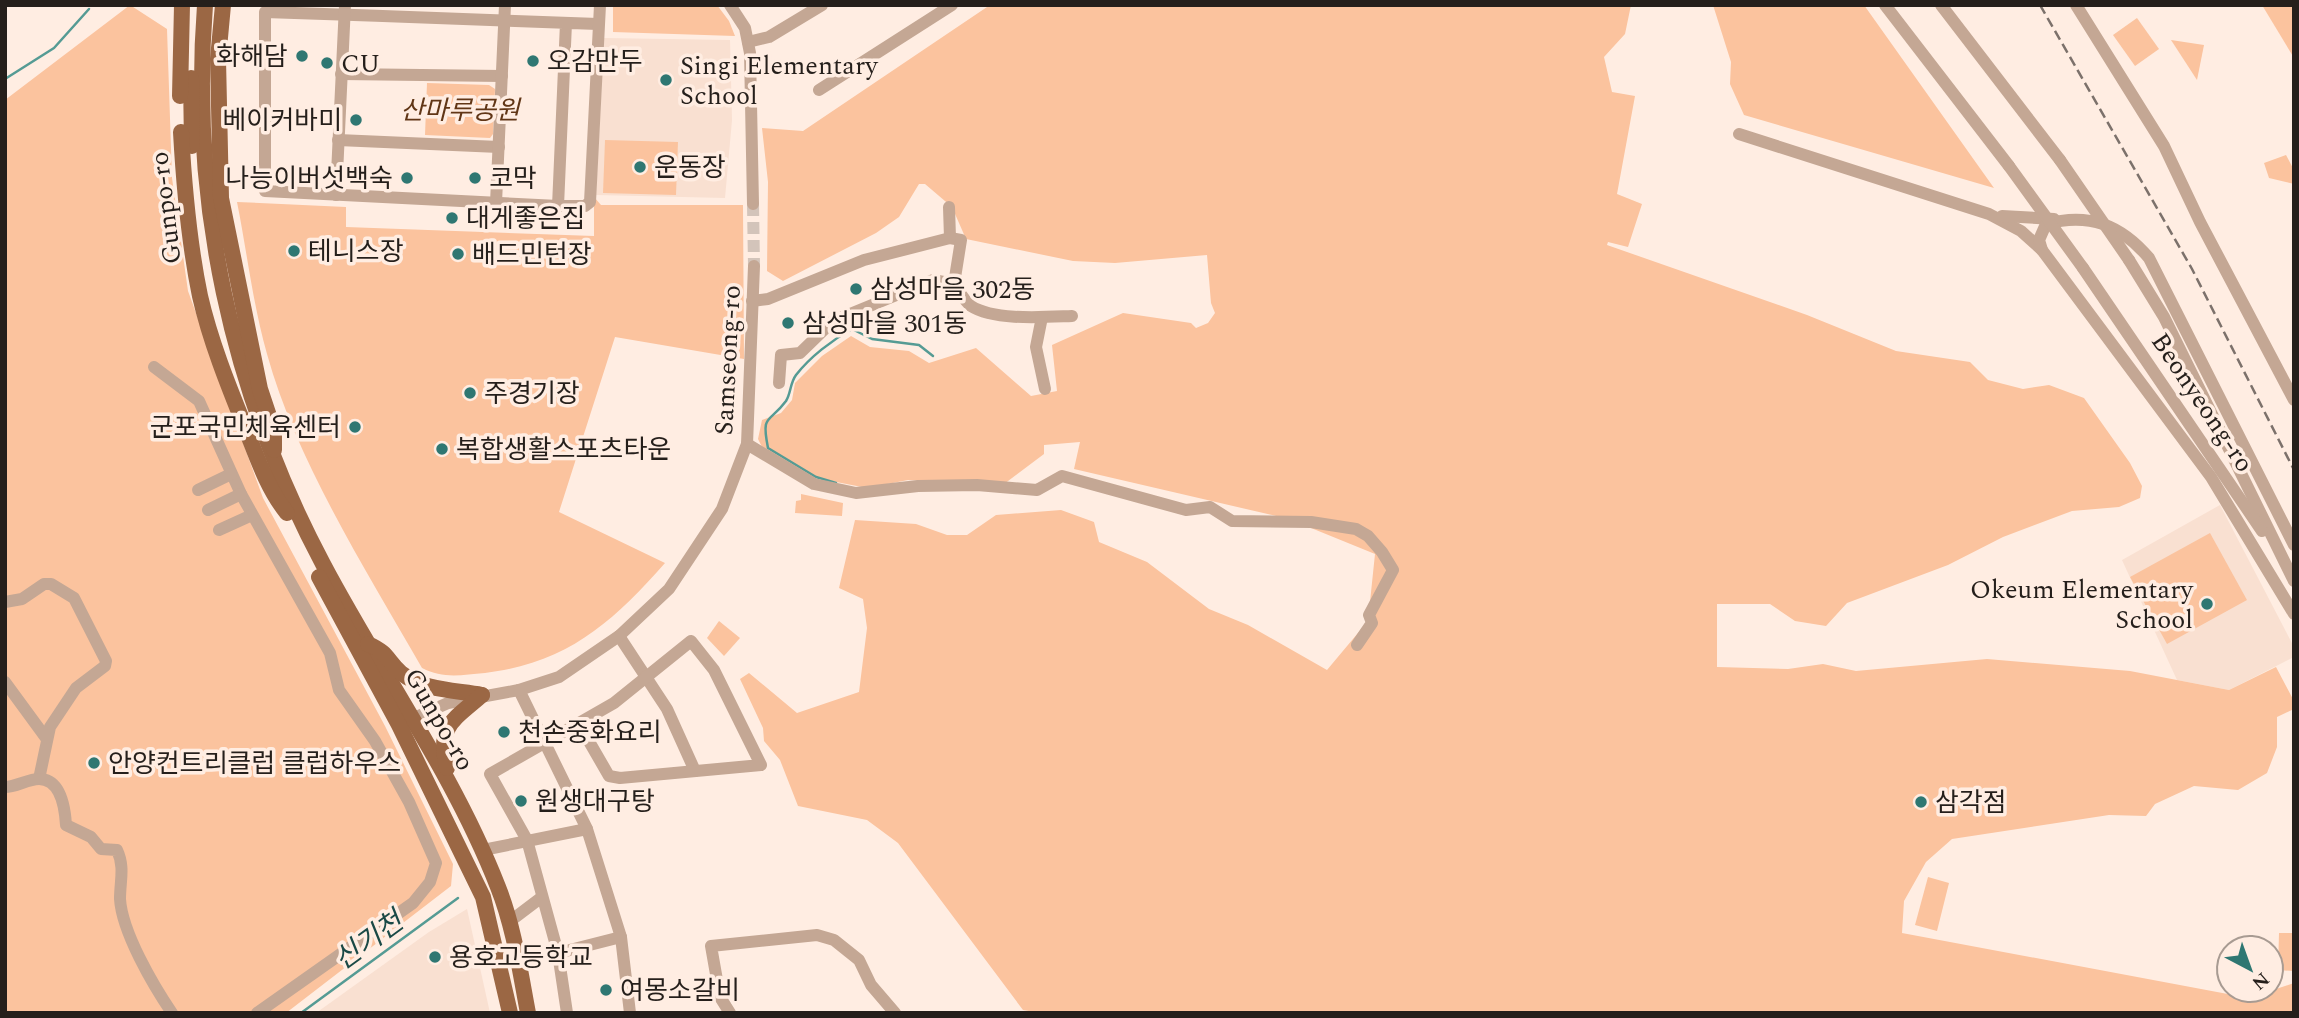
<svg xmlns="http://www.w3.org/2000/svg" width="2299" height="1018" font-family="Spectral,'Noto Sans KR',serif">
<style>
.built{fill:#f9e0d1}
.green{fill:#fbc39e}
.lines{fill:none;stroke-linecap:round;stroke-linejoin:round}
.stream{stroke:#559b94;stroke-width:2.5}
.minor-tunnel{stroke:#d3c4ba;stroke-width:12;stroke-dasharray:12 6;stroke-linecap:butt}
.minor{stroke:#c4a794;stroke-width:12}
.major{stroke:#9b6744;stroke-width:16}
.rail{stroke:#7c716b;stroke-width:2.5;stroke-dasharray:10 5;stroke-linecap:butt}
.minor-bridge{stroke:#c4a794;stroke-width:12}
.poi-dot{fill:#2f7772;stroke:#ffede2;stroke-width:2.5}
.labels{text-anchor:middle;stroke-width:7;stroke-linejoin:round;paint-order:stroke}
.poi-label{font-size:26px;fill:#251f1b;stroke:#ffede2;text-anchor:start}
.park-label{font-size:26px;font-style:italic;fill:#613616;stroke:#ffede2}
.street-label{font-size:26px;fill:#251f1b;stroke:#ffede2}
.water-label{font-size:28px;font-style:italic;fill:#1a4946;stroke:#ffede2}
</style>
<rect width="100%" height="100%" fill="#ffede2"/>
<!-- built -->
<g class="built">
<path d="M604,38L730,40L732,120L725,198L596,195Z"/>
<path d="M2220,505L2294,647V657L2229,690L2177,680L2122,560Z"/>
<path d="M467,909L490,1013H316L429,932Z"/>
</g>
<!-- green -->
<g class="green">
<path d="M130,5L167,29L172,178L188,291L263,498L385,726L453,864L451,886L286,1013H5V100Z"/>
<path d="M613,5H717L729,21L735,36L613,32Z"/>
<path d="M990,5H1631L1625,34L1604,57L1612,92L1635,96L1617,194L1642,204L1628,247L1608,242L1607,245L1807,315L1896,351L1970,362L1988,380L2023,389L2049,385L2084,398L2130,463L2142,486L2140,498L2119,507L2072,511L2003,537L1948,565L1847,603L1826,626L1795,621L1770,604H1717V667L1788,669L1823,664L1856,671L1987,659L2130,671L2229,690L2276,667L2294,701V709L2277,717V747L2267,773L2238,790L2194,786L2155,804L2146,816L2109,815L1952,839L1926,862L1904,901L1902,933L2249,998L2294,983V1013H1040L1023,1010L898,843L867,820L798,806L780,760L764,741L763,728L740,679L749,673L797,713L859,692L867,628L863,599L839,588L855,520L916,524L947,535H967L996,515L1061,510L1094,522L1099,542L1147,562L1209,609L1248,625L1327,670L1368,621L1375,554L1289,519L1074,469L1080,442L1044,445V454L1004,484L908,480L867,488L806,476L764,451L758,439L762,420L781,413L792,400L795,383L822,356L851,336L870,347L909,351L929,363L976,348L1031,396L1057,391L1052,345L1123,313L1191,323L1196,328L1208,323L1215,313L1211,303L1207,255L1115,263L1073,261L966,239L952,207L925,184H919L899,217L876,233L783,281L767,271L768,182L762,128L803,131Z"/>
<path d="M1713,5H1864L1994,188L1744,115L1730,84L1731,62Z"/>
<path d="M2262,5H2294V58Z"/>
<path d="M2137,18L2159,49L2135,66L2113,35Z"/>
<path d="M2171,40L2204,45L2197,80Z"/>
<path d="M427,83L489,85L495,89L493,134L490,138L425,135Z"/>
<path d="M605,140L678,142L676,195L603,193Z"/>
<path d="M2286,155L2294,170V184L2269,178L2264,163Z"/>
<path d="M594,197L601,205H743L744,359L615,337L559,512L665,563C612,623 567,663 485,673C461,675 443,679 422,668C367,572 296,460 267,354C253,305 247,252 237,202L346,207V227L594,236Z"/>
<path d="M801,494L843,503L842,516L795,513L796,501L801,500Z"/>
<path d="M2210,533L2247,600L2167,644L2130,577Z"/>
<path d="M719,621L740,638L724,656L707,638Z"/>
<path d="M1928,877L1949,883L1937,931L1915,925Z"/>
<path d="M2279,933H2294V971L2278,970Z"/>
</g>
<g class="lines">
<!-- stream -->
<g class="stream">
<path d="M5,79L54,48L89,9"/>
<path d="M836,483L816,477L768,448C761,413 769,424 786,401C791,393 790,383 796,375C810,357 832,340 852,329L872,339L919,345L933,356"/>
<path d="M301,1013L458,898"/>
</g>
<!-- minor-tunnel -->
<path class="minor-tunnel" d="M753,204L754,266"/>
<!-- minor -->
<g class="minor">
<path d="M730,5L745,28L750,53L753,204"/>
<path d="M1885,5L2009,166"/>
<path d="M1941,5L2060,160"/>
<path d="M2076,5L2164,146L2200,222L2294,400"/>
<path d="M566,23L558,206L265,191V12C376,16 487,19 598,24"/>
<path d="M748,42L769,37L822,5"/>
<path d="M341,74L502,76"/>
<path d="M819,90L952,5"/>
<path d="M1739,134L1989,214L2021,231L2042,250"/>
<path d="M338,140L499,147"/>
<path d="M336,195L345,5"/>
<path d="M496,203L505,5"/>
<path d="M558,206H585L590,202L600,5"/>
<path d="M2002,216L2054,219"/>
<path d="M950,238L961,240L954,284C959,290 964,301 971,306C994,321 1045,317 1072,316"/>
<path d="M2129,260L2164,317L2294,581"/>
<path d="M2083,268L2262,531"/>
<path d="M752,301L768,299L864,260L950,238L949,207"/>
<path d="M1042,317L1036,347L1045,389"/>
<path d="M154,367L199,401L241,494L330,653L339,690L375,741L409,802L436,863L430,882L413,903L257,1013"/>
<path d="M779,383L781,355L800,353L833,321L933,280L954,284"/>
<path d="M747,444L814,484L856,493L918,486L977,485L1037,490L1062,476L1186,510L1210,507L1232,521L1311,522L1356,529L1368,536L1382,552L1393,570L1369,615L1372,623L1357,645"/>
<path d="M198,490L231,474"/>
<path d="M208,510L241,494"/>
<path d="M219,530L252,515"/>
<path d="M2294,545L2149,258C2121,225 2089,212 2046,224L2039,240L2042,250L2211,477L2294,614"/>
<path d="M5,602L22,599L44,584H51L74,598L106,661L105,666L76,688L50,727L39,779"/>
<path d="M619,636L667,709L695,771"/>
<path d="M5,682L46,738"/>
<path d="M519,690L587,829L621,937L630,1013"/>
<path d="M405,722L448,703L519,690L559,677L619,636L669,589L722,509L747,444L754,266"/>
<path d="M5,787C16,787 28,779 39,779C61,779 65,809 66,825L91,837L101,849L117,850C125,867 120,881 120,899C122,932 153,985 172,1013"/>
<path d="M483,850L587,829"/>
<path d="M509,922L542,897"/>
<path d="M558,953L621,937"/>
<path d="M567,1013L558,953L527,840L490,774L614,703L691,641L714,670L761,765L620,778L609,776L579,724"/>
<path d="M730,1013L720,997L711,946L817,935L834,940L859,960L871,985L895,1013"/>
</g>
<!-- major -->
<g class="major">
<path d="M205,5C190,200 231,391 323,564C380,672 453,772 498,887C514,927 520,971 528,1013"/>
<path d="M223,5L218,59L221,198L260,389L274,431V450"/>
<path d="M191,78L192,146"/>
<path d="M180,96L182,5"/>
<path d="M181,132C184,186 189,243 200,296C210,340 228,385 245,427C257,457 267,488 287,513"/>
<path d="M319,577L399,725L483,897L510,1013"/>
<path d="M368,644C389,653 387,661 401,673C424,691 455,690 482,695"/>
<path d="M447,768C437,726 452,721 482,695"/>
</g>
<!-- rail -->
<path class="rail" d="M2040,5L2192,269L2294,470"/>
<!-- minor-bridge -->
<g class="minor-bridge">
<path d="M2060,160L2129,260"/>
<path d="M2009,166L2083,268"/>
</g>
</g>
<!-- markers -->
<g class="poi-dot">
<circle cx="302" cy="56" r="7"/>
<circle cx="533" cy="61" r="7"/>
<circle cx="327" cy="63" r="7"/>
<circle cx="666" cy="80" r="7"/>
<circle cx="356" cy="120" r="7"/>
<circle cx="640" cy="167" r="7"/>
<circle cx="407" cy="178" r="7"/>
<circle cx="475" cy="178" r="7"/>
<circle cx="452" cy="218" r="7"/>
<circle cx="294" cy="251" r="7"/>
<circle cx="458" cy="254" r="7"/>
<circle cx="856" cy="289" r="7"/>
<circle cx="788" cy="323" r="7"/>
<circle cx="470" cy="393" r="7"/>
<circle cx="355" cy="427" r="7"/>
<circle cx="442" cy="449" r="7"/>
<circle cx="2207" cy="604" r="7"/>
<circle cx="504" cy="732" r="7"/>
<circle cx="94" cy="763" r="7"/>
<circle cx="521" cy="801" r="7"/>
<circle cx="1921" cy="802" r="7"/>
<circle cx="435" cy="957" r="7"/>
<circle cx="606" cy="990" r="7"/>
</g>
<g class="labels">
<!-- poi labels -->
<g class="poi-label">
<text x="288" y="65" text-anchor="end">화해담</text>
<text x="547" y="70">오감만두</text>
<text x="341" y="72">CU</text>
<text x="680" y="74">Singi Elementary<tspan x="680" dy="30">School</tspan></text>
<text x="342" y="129" text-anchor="end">베이커바미</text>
<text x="654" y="176">운동장</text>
<text x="393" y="187" text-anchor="end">나능이버섯백숙</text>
<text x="489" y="187">코막</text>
<text x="466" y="227">대게좋은집</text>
<text x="308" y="260">테니스장</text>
<text x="472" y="263">배드민턴장</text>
<text x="870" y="298">삼성마을 302동</text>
<text x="802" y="332">삼성마을 301동</text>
<text x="484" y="402">주경기장</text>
<text x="341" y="436" text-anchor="end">군포국민체육센터</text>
<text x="456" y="458">복합생활스포츠타운</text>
<text x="2193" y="598" text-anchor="end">Okeum Elementary<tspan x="2193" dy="30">School</tspan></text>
<text x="518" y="741">천손중화요리</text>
<text x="108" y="772">안양컨트리클럽 클럽하우스</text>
<text x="535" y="810">원생대구탕</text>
<text x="1935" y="811">삼각점</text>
<text x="449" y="966">용호고등학교</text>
<text x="620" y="999">여몽소갈비</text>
</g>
<!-- park labels -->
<g class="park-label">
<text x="460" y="119">산마루공원</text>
</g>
<!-- street labels -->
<g class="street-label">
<text transform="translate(165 208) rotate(-97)" y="9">Gunpo-ro</text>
<text transform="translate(727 360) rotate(-87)" y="9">Samseong-ro</text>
<text transform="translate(2203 402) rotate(56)" y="9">Beonyeong-ro</text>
<text transform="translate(440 719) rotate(60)" y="9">Gunpo-ro</text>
</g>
<!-- water labels -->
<g class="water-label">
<text transform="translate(368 940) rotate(-36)" y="10">신기천</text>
</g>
</g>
<!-- border -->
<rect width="2299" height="1018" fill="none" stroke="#251f1b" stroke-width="14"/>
<!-- north arrow -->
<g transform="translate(2250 969) rotate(139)"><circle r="33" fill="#ffede2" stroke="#a89b92" stroke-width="2"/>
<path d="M0-5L12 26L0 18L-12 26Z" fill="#2f7772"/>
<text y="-10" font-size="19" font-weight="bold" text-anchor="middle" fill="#251f1b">N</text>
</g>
</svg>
